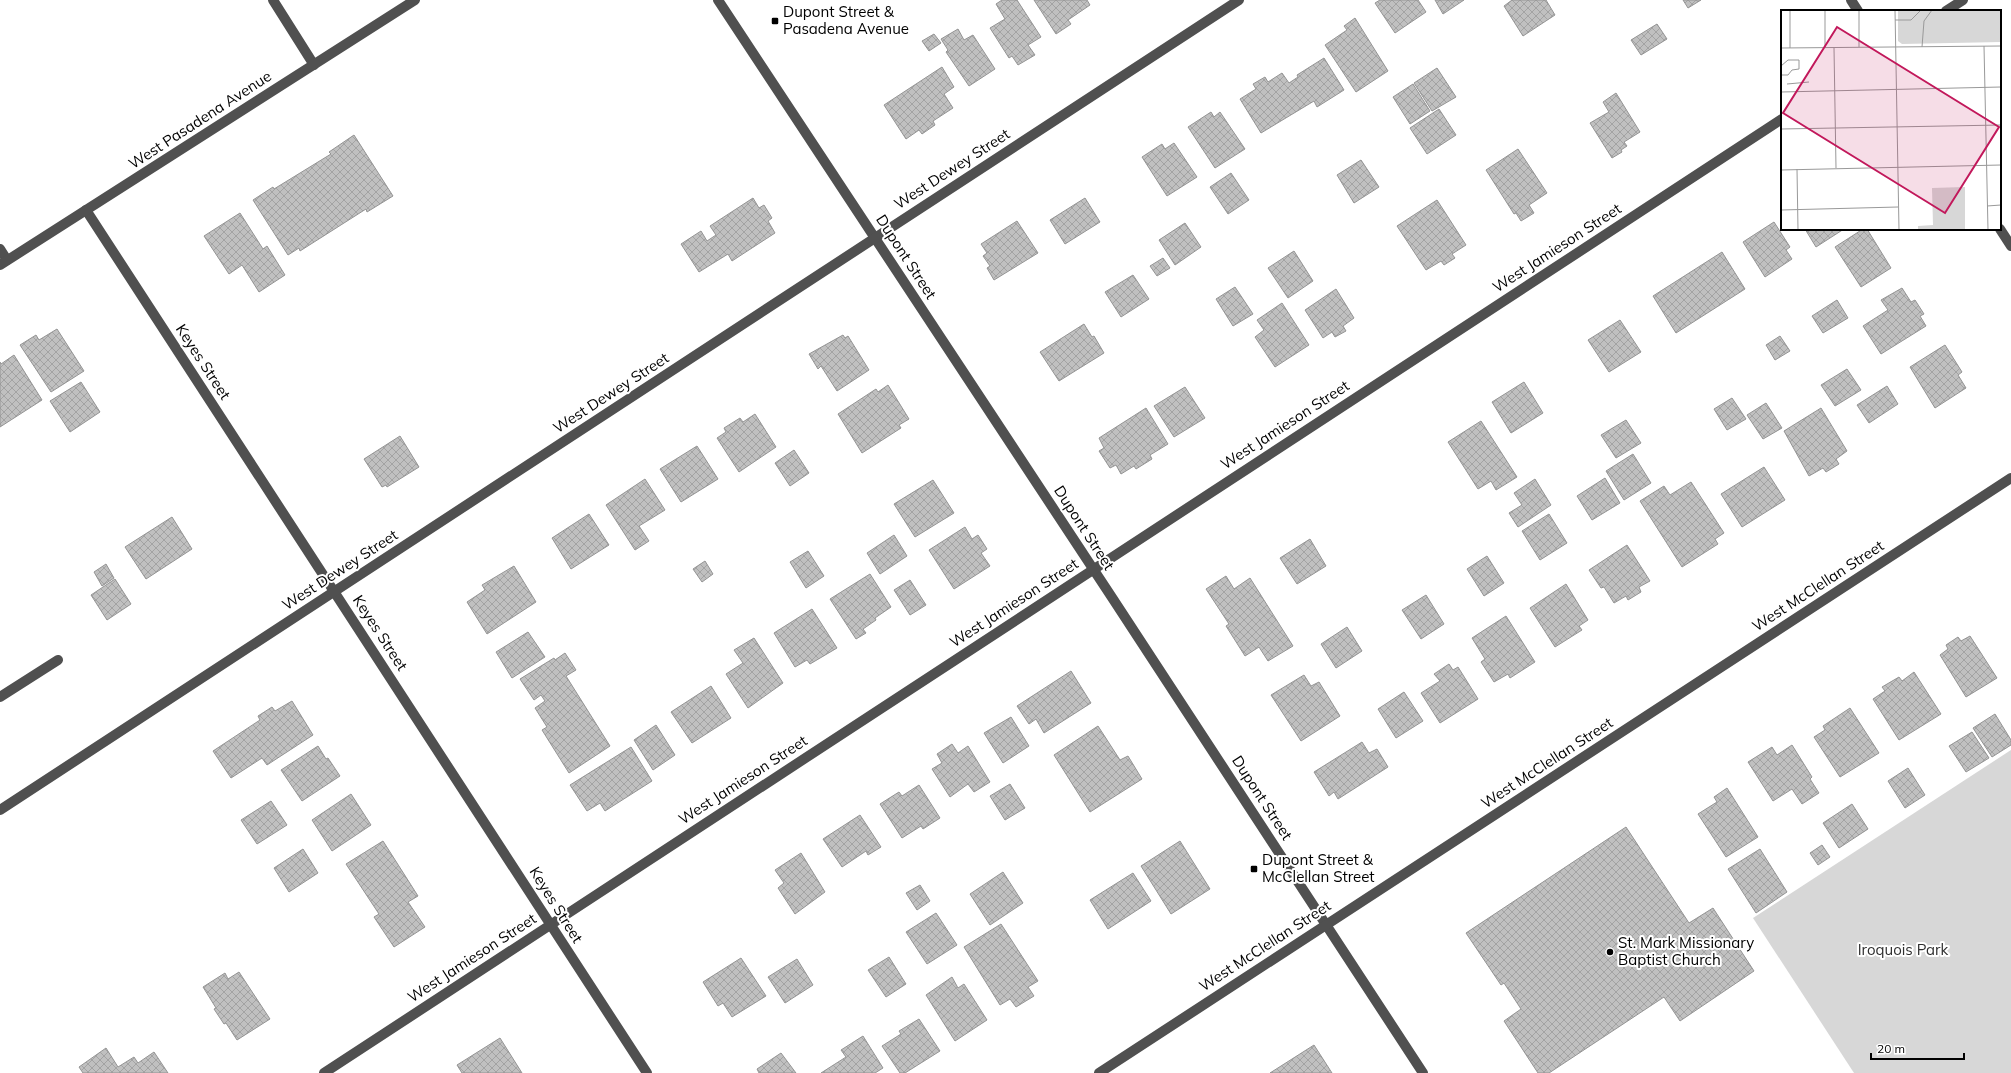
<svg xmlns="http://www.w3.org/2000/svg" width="2011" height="1073" font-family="Mulish,sans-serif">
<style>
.green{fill:#d7d7d7}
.building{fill:url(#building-cross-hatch);stroke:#949494}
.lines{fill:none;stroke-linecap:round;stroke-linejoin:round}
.minor{stroke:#505050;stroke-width:10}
.poi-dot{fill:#000;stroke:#fff;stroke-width:1.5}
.labels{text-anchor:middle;stroke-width:4;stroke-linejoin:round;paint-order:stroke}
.poi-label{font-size:15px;fill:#000;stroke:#fff;text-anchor:start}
.street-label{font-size:15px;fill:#000;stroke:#fff}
.park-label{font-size:15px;fill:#2e2e2e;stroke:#fff}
.inset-road{fill:none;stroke:#999;stroke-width:1}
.view{fill:#c2185b;fill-opacity:0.15;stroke:#c2185b;stroke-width:2}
.inset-edge{fill:none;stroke:#000;stroke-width:2}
</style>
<defs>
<pattern id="building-cross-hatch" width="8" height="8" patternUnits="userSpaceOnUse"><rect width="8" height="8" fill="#c0c0c0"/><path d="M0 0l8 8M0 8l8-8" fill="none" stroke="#a3a3a3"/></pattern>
</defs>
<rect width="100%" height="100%" fill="#fff"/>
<!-- green -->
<path class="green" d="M2011,750V1073H1854L1753,918Z"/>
<!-- building -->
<g class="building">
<path d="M1002,0H1017L1041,37L1028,45L1035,55L1018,65L1012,56L1009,58L990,28L1005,19L996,4Z"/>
<path d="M1034,0H1087L1090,5L1068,20L1071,24L1056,34Z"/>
<path d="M1380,0H1418L1426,12L1395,33L1375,3Z"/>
<path d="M1435,0H1464L1443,14Z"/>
<path d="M1512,0H1546L1555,15L1523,36L1504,6Z"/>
<path d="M1683,0H1701L1688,8Z"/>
<path d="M1355,18L1388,71L1356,92L1325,45L1347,30L1344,26Z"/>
<path d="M1657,24L1667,39L1641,55L1631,40Z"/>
<path d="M958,29L964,40L973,35L995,69L969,86L946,52L948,50L941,39Z"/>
<path d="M934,34L941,43L929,51L922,41Z"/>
<path d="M1324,58L1344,90L1317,107L1314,101L1261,133L1240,99L1256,89L1253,84L1265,77L1268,82L1282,73L1289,83L1298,77L1297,75Z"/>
<path d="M942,67L954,87L944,94L953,108L933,121L935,125L922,134L919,130L906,139L884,105Z"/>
<path d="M1437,68L1456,97L1432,111L1414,83Z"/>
<path d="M1413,84L1430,111L1410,124L1393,97Z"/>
<path d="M1616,93L1640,132L1624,142L1627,146L1621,150L1622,152L1612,158L1590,123L1609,112L1603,102Z"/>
<path d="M1439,109L1456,135L1427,154L1410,128Z"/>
<path d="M1211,112L1214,117L1220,112L1245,149L1215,168L1188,127Z"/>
<path d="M354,135L393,196L367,212L366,209L300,251L299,248L288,255L253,200L273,187L274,189L331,154L329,152Z"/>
<path d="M1174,143L1197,177L1167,196L1142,157L1162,144L1165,149Z"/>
<path d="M1518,149L1547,193L1529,205L1534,213L1521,221L1516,213L1514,214L1486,170Z"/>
<path d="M1361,160L1379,187L1354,203L1337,175Z"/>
<path d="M1231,173L1249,200L1228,214L1210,187Z"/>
<path d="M753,198L759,208L764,205L772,218L768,221L775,233L732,261L728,254L699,272L681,244L701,231L707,241L716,235L710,226Z"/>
<path d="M1085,198L1100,222L1065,244L1050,220Z"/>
<path d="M1437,200L1466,245L1452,254L1455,258L1444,265L1441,261L1426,270L1397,226Z"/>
<path d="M240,213L263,249L267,246L285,275L259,292L242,265L229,274L204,236Z"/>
<path d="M1017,221L1038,253L994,280L987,268L990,266L983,256L987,253L981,244Z"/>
<path d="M1774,222L1790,247L1786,250L1792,259L1765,277L1743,242Z"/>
<path d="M1185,223L1201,247L1175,265L1159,240Z"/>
<path d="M1805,229H1844L1816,247Z"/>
<path d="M1863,229H1867L1891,268L1861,287L1835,247Z"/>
<path d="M1294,251L1313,281L1288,298L1268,268Z"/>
<path d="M1722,252L1745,289L1676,333L1653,296Z"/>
<path d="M1163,258L1170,268L1157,276L1150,266Z"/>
<path d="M1133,275L1149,299L1121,317L1105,292Z"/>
<path d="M1235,287L1253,314L1233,326L1216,299Z"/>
<path d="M1902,288L1911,302L1915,300L1924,314L1920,316L1926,326L1881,354L1863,326L1888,310L1881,300Z"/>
<path d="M1336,289L1354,318L1343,326L1346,331L1335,337L1332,332L1323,338L1305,310Z"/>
<path d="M1837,300L1848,318L1823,333L1812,316Z"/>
<path d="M1282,303L1309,345L1275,367L1255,337L1264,330L1257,320Z"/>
<path d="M1620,320L1641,352L1609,372L1588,340Z"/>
<path d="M1084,324L1092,337L1094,336L1104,353L1059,381L1040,352Z"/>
<path d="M57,329L84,371L51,392L20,345L36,335L39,340Z"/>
<path d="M843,335L845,338L848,336L869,370L837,391L821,366L818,369L809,354Z"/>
<path d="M1780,336L1790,351L1775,360L1766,345Z"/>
<path d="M1945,345L1962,372L1958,375L1966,388L1935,408L1910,367Z"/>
<path d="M14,355L42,400L0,427V362L1,364Z"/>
<path d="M1847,369L1861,390L1835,406L1821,385Z"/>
<path d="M81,382L100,412L70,432L50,401Z"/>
<path d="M1524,382L1543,413L1511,433L1492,402Z"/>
<path d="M888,385L909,419L899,425L901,428L862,453L838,414L876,389L878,392Z"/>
<path d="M1887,386L1898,404L1869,423L1857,405Z"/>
<path d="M1185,387L1205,418L1174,437L1154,406Z"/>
<path d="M1732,398L1746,419L1727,430L1714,409Z"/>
<path d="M1766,403L1782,428L1763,439L1747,415Z"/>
<path d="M1146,408L1168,444L1150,455L1152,459L1136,469L1134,466L1121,474L1116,465L1110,468L1099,451L1104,448L1099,438Z"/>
<path d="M1821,408L1847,451L1836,459L1839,464L1826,472L1823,468L1809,476L1784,431Z"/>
<path d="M755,414L776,447L739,472L717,438L726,432L724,428L740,418L743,422Z"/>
<path d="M1626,420L1641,443L1616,458L1601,435Z"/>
<path d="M1481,421L1517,477L1496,490L1491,481L1478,489L1448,442Z"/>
<path d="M400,436L419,467L387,487L386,485L382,487L364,459Z"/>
<path d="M697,446L718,479L681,502L660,469Z"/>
<path d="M794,450L809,473L790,486L775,463Z"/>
<path d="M1633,454L1651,483L1624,500L1606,471Z"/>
<path d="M1764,467L1785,500L1742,527L1721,494Z"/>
<path d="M1605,478L1620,503L1592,520L1577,496Z"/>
<path d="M645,479L665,510L639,526L649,541L635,550L606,505Z"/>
<path d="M1535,479L1551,505L1518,527L1509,513L1522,505L1514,493Z"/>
<path d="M933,480L954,513L915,537L894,504Z"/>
<path d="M1691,482L1724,533L1715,539L1718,544L1682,567L1640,501L1664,486L1670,495Z"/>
<path d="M589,514L609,545L571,569L552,538Z"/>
<path d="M1549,514L1567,543L1540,560L1522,531Z"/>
<path d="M172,517L192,549L146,579L125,547Z"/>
<path d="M965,527L972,539L978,535L987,549L981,553L990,566L954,589L929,550Z"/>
<path d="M894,535L907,556L880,574L867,553Z"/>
<path d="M1310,539L1326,566L1297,584L1280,558Z"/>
<path d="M1627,545L1650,581L1639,587L1641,592L1628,600L1626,596L1614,603L1604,587L1601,588L1589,570Z"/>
<path d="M808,551L824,576L806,588L790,562Z"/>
<path d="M1487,556L1504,583L1484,596L1467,569Z"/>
<path d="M705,561L713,574L702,582L693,569Z"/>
<path d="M106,564L114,578L102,586L94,572Z"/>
<path d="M514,566L536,602L487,634L467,602L485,590L482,585Z"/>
<path d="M870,574L891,607L875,618L876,620L863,629L866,633L856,639L830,599Z"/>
<path d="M1226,576L1234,589L1250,578L1293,646L1268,661L1259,647L1245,656L1226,626L1229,624L1206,589Z"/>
<path d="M115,579L131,604L107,620L91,595Z"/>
<path d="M910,580L926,605L910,615L894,590Z"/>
<path d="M1566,584L1588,620L1579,626L1582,630L1555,647L1530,608Z"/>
<path d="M1426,595L1444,624L1421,639L1402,610Z"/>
<path d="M812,609L837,648L810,664L807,660L795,667L774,633Z"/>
<path d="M1506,616L1535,662L1510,678L1508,674L1494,682L1481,662L1485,659L1472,638Z"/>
<path d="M1347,627L1362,651L1336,668L1321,644Z"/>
<path d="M528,632L545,657L512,678L496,652Z"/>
<path d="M1970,636L1997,678L1966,697L1940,655L1948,649L1946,645L1958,637L1961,641Z"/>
<path d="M754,638L783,683L748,708L726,674L743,663L734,650Z"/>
<path d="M565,653L576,670L566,676L610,746L569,773L542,730L547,727L535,708L545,701L541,695L534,700L520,679L554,658L555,660Z"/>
<path d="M1449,664L1453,670L1458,667L1478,699L1440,723L1421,693L1440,681L1434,674Z"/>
<path d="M1071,671L1091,703L1044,733L1036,719L1029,724L1017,706Z"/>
<path d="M1914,672L1941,714L1899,740L1873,699L1885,691L1882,687L1899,677L1902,681Z"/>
<path d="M1304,675L1311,686L1319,682L1340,716L1301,741L1271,695Z"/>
<path d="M711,686L731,718L692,743L671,712Z"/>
<path d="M1404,692L1423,721L1396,738L1378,709Z"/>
<path d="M292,701L313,735L267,765L262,758L231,778L213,751L260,720L258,716L272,707L275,711Z"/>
<path d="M1850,708L1879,753L1840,777L1814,737L1825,730L1823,726Z"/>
<path d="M1995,714L2011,740V745L1992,757L1973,728Z"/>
<path d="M1011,717L1029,746L1003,763L984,733Z"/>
<path d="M656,725L675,755L653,770L634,740Z"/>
<path d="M1098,726L1120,760L1128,756L1142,779L1090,812L1054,755Z"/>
<path d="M1972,732L1989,758L1966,772L1949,746Z"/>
<path d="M1362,742L1369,753L1377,749L1388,767L1338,799L1334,792L1329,796L1314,772Z"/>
<path d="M952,744L958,753L968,746L990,782L974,792L968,784L950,797L932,769L942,763L937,754Z"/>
<path d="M1792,745L1812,777L1810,779L1819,793L1802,804L1792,789L1773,801L1748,762L1772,747L1777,755Z"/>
<path d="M318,746L326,759L328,758L340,776L302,801L281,770Z"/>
<path d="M631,747L652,781L605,811L600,803L587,811L570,785Z"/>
<path d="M1908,768L1925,795L1905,808L1888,781Z"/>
<path d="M1010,784L1025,808L1005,820L990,796Z"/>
<path d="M919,785L940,818L923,829L921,826L902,838L880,804L899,792L902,796Z"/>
<path d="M1727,788L1758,837L1726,857L1698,814L1717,802L1714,797Z"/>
<path d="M351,794L371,825L332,851L312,820Z"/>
<path d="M271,801L287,825L257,844L241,820Z"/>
<path d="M1852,804L1868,829L1839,848L1823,823Z"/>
<path d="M860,815L881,847L868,855L866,851L842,867L823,839Z"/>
<path d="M1626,827L1689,923L1713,908L1754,971L1680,1021L1664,997L1549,1073H1538L1504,1021L1521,1009L1504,983L1501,985L1466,933Z"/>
<path d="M383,841L418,896L408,902L425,927L394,947L374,917L379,914L346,864Z"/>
<path d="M1180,841L1210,889L1171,914L1141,866Z"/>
<path d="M1822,845L1830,857L1818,865L1810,853Z"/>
<path d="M303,849L318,873L289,892L274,868Z"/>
<path d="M1760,849L1787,892L1756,913L1728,869Z"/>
<path d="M801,853L825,892L795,914L778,888L784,883L775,870Z"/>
<path d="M1003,872L1023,903L990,925L970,894Z"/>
<path d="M1133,873L1151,901L1108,929L1090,900Z"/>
<path d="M920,885L930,901L917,910L906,893Z"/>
<path d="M936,913L957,945L927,964L906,932Z"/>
<path d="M1001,924L1038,981L1028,987L1034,996L1016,1007L1010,999L1000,1005L964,947Z"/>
<path d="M889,957L906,984L886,997L868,970Z"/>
<path d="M741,958L766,996L732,1017L723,1003L718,1006L703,982Z"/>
<path d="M797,959L813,985L785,1003L768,977Z"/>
<path d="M239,972L270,1019L237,1040L226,1023L224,1024L214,1009L216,1008L203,987L225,973L228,979Z"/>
<path d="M952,977L958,988L964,984L987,1020L955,1041L926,995Z"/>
<path d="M919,1019L940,1051L905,1073H900L882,1046L901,1034L899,1031Z"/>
<path d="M863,1036L883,1068L875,1073H821L846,1057L841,1050Z"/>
<path d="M500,1038L522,1073H462L457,1065Z"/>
<path d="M1314,1045L1332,1073H1270Z"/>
<path d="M106,1048L118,1067L134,1057L138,1063L154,1052L168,1073H83L79,1067Z"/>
<path d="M781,1053L796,1073H759L757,1069Z"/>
</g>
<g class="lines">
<!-- minor -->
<g class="minor">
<path d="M273,0L314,65"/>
<path d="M718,0L1113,599L1423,1073"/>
<path d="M1851,0L1858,11"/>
<path d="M1946,11L1963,0"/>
<path d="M86,210L647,1073"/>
<path d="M2000,229L2011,246"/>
<path d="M0,249L7,260"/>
<path d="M0,265L415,0"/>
<path d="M0,697L58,660"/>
<path d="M0,810L1239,0"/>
<path d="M324,1073L1782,119"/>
<path d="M1099,1073L2011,478"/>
</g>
</g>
<!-- markers -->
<g class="poi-dot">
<rect x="771" y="17" width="8" height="8" rx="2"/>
<rect x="1250" y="865" width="8" height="8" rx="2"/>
<circle cx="1610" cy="952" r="4"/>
</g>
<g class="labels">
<!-- poi labels -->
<g class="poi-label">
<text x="783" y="17">Dupont Street &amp;<tspan x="783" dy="17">Pasadena Avenue</tspan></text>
<text x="1262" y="865">Dupont Street &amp;<tspan x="1262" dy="17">McClellan Street</tspan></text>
<text x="1618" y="948">St. Mark Missionary<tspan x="1618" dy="17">Baptist Church</tspan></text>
</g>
<!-- street labels -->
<g class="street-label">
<text transform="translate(200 120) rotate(-33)" y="5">West Pasadena Avenue</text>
<text transform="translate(952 169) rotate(-33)" y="5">West Dewey Street</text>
<text transform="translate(1557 248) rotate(-33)" y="5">West Jamieson Street</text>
<text transform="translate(906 257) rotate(57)" y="5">Dupont Street</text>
<text transform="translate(203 362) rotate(57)" y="5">Keyes Street</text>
<text transform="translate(611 393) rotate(-33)" y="5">West Dewey Street</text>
<text transform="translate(1285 425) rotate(-33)" y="5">West Jamieson Street</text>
<text transform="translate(1084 528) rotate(57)" y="5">Dupont Street</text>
<text transform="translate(340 570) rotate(-33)" y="5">West Dewey Street</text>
<text transform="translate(1818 586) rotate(-33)" y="5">West McClellan Street</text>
<text transform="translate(1014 603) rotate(-33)" y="5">West Jamieson Street</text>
<text transform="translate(380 633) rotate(57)" y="5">Keyes Street</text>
<text transform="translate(1547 763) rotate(-33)" y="5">West McClellan Street</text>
<text transform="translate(743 780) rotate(-33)" y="5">West Jamieson Street</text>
<text transform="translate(1262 798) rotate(57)" y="5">Dupont Street</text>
<text transform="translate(556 905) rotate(58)" y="5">Keyes Street</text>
<text transform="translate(1265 946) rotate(-33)" y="5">West McClellan Street</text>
<text transform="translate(472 958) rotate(-33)" y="5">West Jamieson Street</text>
</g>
<!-- park labels -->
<g class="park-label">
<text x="1903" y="955">Iroquois Park</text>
</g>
</g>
<!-- overview -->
<g transform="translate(1781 10)">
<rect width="220" height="220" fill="#fff"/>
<path d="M117,0H220V32L121,34L117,31ZM184,177V220H137V216L152,215L151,178Z" fill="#d7d7d7"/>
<path class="inset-road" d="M78,0V37M114,0L118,220M114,10H130L140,0M203,36L207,220M141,37L143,11L151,0M0,38L220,36M9,38V0M44,38V0M53,38L55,158M0,56L7,50H18V59L11,60L7,65H0M6,74L28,72M0,82L220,77M0,119L220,115M16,159L17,220M0,160L220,155M206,196L220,195M0,200L117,197"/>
<path class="view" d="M56,17L218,117L164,203L2,103Z"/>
<rect width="220" height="220" class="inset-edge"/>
</g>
<!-- scale -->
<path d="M1871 1053v6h93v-6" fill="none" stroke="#000000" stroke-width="2"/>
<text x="1877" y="1053" font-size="12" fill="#000000" stroke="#ffffff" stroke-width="3" paint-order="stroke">20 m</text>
</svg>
